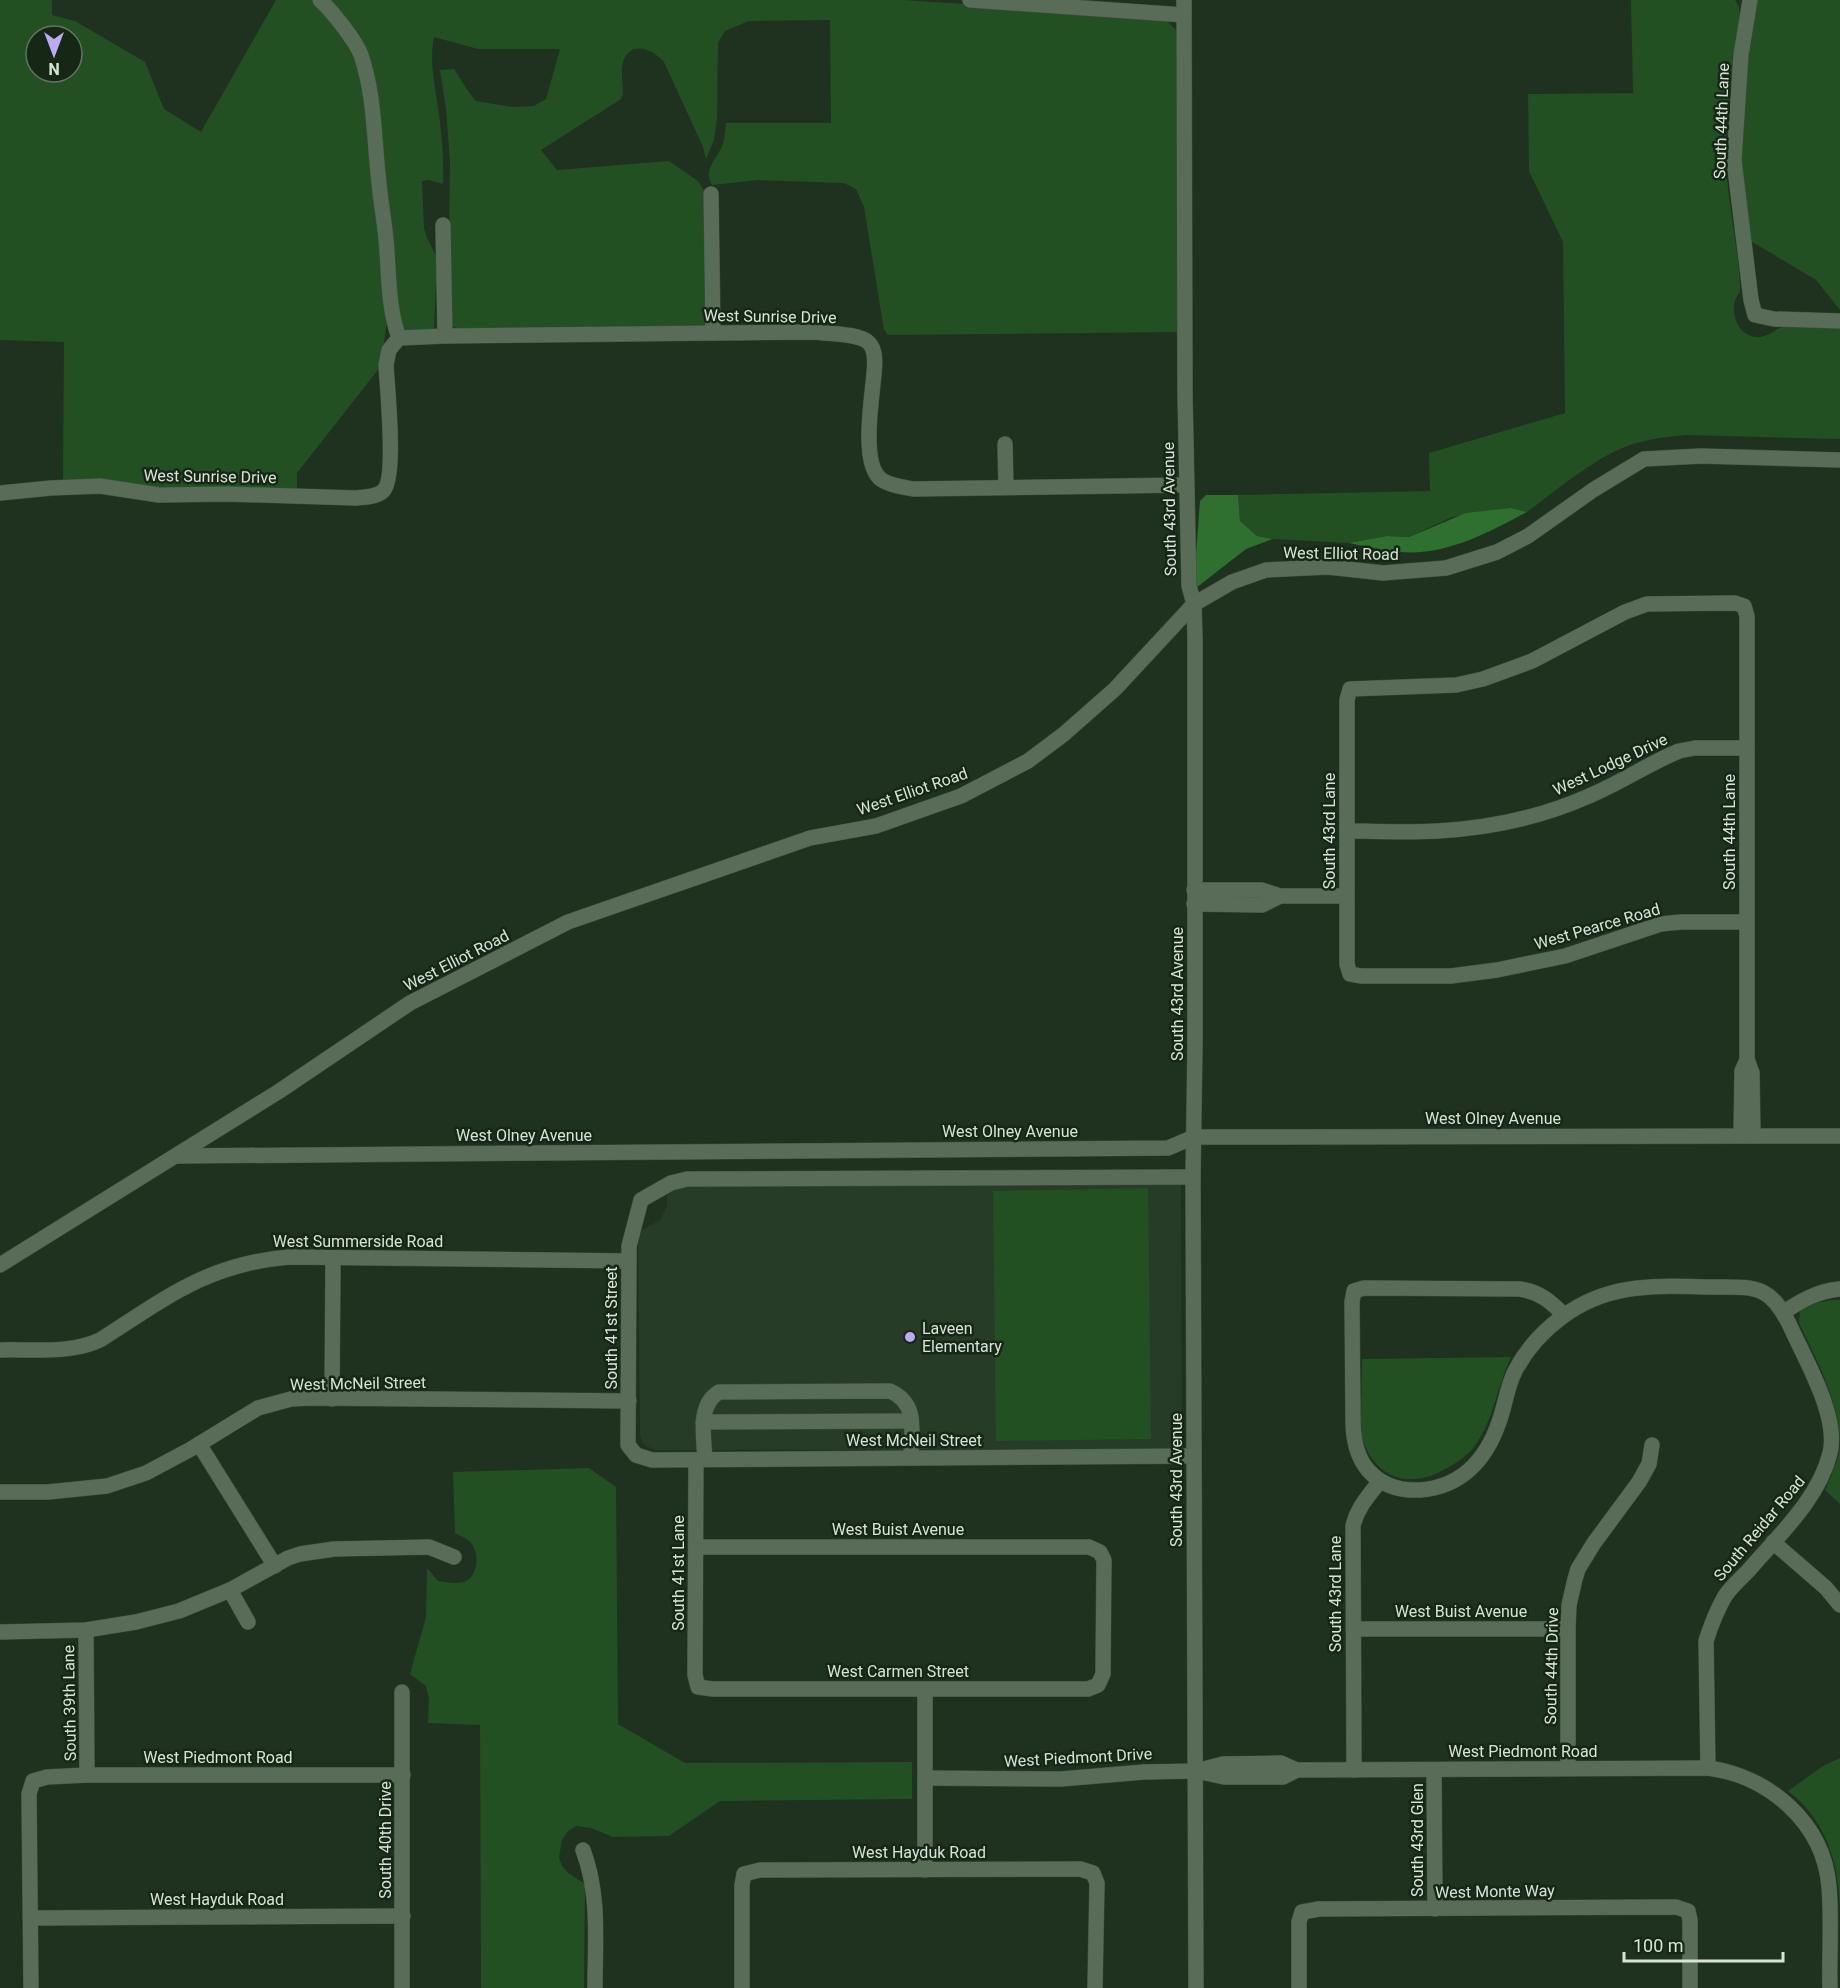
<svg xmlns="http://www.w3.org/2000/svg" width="1840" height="1988" font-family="Roboto,sans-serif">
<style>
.built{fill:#263c26}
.green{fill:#225023;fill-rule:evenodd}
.forest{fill:#2f7031}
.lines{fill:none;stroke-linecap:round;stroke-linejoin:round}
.minor-casing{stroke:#3e4e3e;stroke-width:16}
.minor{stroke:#586c58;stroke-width:15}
.poi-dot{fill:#bbaaf6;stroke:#162716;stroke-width:2}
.labels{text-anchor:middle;stroke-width:5;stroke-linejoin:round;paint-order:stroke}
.street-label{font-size:16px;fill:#d8e3d7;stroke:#162716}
.poi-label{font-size:16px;fill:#d8e3d7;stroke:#162716;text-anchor:start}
</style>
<rect width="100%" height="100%" fill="#1f311f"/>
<!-- built -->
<path class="built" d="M1181,1184L1182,1441L1174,1449L655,1450L646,1446L642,1442L640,1435L638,1240L642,1230L660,1220L667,1206V1196L678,1186Z"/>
<!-- green -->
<g class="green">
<path d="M0,0H52V15L75,21L145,62L164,109L201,132L276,0H312L324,12L356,53L364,79L387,320L381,366L297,473V492H158L63,483L64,342L0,340ZM36,36H72V72H36Z"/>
<path d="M324,0H903L1163,17L1177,31L1179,332L888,335L884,330L864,207L856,189L844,183L758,180L712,185C702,169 718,159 723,143C725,137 725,130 726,123H831L830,20L749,21L725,31L718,43L717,119L714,140L706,159L703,147L664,62C654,50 633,40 624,59C620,68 623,85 623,94L621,99L541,150L557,170L669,161L698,181L706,194L708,329L464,331L452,326L448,318L450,163L446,109L440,70L454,69L468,91L476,101L513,107L534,106L546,99L560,49H478L434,37C429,61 435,84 438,108C442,133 444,158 443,184L428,180L422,181L424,228L427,238L437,258L434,329L432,333H406L399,322L372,81Z"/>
<path d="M1631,0H1735L1739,7L1740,18C1734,63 1726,109 1726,154C1726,199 1738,242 1740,286C1741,292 1738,294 1736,298C1730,312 1737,331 1751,336C1766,341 1775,328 1785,326C1802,323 1823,326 1840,326V439L1685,435C1666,437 1648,439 1630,445C1595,457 1557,490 1527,512L1510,508L1452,517L1409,537L1387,536L1349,543L1273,539L1257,536L1240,521L1238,495L1430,491L1429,453L1565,413L1563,242L1529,171L1528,94L1633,93Z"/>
<path d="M1757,0H1840V310L1816,280L1749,240L1741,154L1743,97Z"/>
<path d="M1148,1188L1151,1439L996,1441L993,1191Z"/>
<path d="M1832,1300H1840V1504L1825,1490C1831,1476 1838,1462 1840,1446C1840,1403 1817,1361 1799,1323L1800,1311L1816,1303Z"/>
<path d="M1511,1357C1497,1386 1494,1421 1474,1447C1468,1455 1458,1462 1449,1467C1412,1490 1376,1481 1362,1438C1359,1431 1361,1422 1361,1415C1361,1396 1362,1378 1362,1359Z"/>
<path d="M589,1468L616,1487L618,1724L685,1763L912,1762V1799L720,1801L669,1836L613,1837L591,1828L576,1826L568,1831L562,1840L559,1857L562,1866L568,1873L585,1884L584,1988H481L480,1725L428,1723L429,1699L426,1686L410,1674L426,1617L427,1568L438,1581C446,1582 458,1585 466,1581C479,1574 479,1552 471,1543C467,1538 460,1536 455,1533L453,1472Z"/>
<path d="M1840,1758V1910C1839,1873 1832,1840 1808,1810C1803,1803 1795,1797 1788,1791L1823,1766Z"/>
</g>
<!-- forest -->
<g class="forest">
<path d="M1206,495H1238L1240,521L1257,536L1273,539L1246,549L1196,588V554L1200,501Z"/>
<path d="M1511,508L1527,512C1488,533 1445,556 1400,552C1383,551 1365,546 1349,543L1387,536L1409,537L1466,513Z"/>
</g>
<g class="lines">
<!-- minor casing -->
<g class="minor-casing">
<g id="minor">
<path d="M320,0C332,11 356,41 361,55C375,96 374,141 379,183C381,206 386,229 387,252C389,282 389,310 399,338"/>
<path d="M970,0L1184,15"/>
<path d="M1184,0L1185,394L1189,586L1194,604L1195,639V1044L1193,1177L1196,1988"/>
<path d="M1750,0L1741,55L1734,160L1751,300L1755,315L1774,319L1840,321"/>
<path d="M711,194L713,333"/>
<path d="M443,225L445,336"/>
<path d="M399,338L445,336L815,332C829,334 860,333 869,343C876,350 875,364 874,374C872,398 860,466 882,480C891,486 903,487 913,489L1186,485"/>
<path d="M1005,444L1006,487"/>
<path d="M0,493L51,488L100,486L159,495L227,494L356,498C364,497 377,497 383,491C397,479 387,386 386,365L389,350L399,338"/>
<path d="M1347,831C1377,831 1408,833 1438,831C1489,828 1542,817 1589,796C1620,783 1648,764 1679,751L1695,748H1747"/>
<path d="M1194,890H1262L1280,896H1347"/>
<path d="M1194,904L1262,905L1280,896"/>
<path d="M1747,922H1681L1661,924L1565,956L1497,970L1451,976H1361L1350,974L1347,964V700L1350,689L1456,685L1483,679L1532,661L1625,612L1647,604L1735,603L1744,606L1747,616V1059L1752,1073L1753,1136"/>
<path d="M1741,1136L1742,1071L1746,1062"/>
<path d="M177,1156L1168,1148L1194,1137L1840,1136"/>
<path d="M1193,1177L687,1179L671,1183L641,1200L629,1246L628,1445L636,1455L652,1460L1194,1456"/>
<path d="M0,1265L278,1092L410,1003L568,922L810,838L876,826L961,796L1028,761L1064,734L1115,689L1194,604L1232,582L1266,570L1328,567L1383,573L1446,568L1497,552L1528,536L1593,490L1644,459L1701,456L1840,460"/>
<path d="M1784,1312C1802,1300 1818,1291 1840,1289"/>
<path d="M1564,1315C1550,1301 1540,1292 1520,1289L1364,1288L1354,1291L1352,1302L1353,1420C1353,1437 1356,1456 1368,1470C1381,1485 1400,1491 1420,1490C1461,1487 1486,1460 1499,1422C1505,1406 1507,1387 1515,1371C1526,1350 1543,1331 1562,1317C1609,1282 1656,1286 1711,1287C1757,1287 1771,1284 1792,1330C1806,1361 1839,1417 1830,1453C1819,1499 1778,1536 1748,1571C1740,1579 1731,1587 1725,1596C1717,1610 1711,1625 1706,1641L1708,1768"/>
<path d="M0,1350C32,1349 70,1354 100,1340C166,1298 207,1264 289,1257L629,1261"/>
<path d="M332,1399L333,1258"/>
<path d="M703,1422L911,1421"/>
<path d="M199,1444L275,1566"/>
<path d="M705,1459C704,1438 697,1405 719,1392L890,1391C919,1404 911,1431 911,1458"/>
<path d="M0,1492H48L107,1486L146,1473L191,1449L258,1408L291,1399L312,1398L629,1401"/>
<path d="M1773,1542L1826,1588L1840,1605"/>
<path d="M696,1547H1089L1100,1552L1104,1560L1103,1674L1098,1685L1088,1689H713L698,1687L695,1675L696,1460"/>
<path d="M230,1590L248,1622"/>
<path d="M1354,1629H1568"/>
<path d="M86,1630L87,1775"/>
<path d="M0,1632L86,1630L136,1622L179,1611L230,1590L288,1558L300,1554L334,1549L429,1547L454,1557"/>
<path d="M925,1689V1870"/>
<path d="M402,1692V1988"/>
<path d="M1568,1768V1629L1569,1605L1575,1579L1578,1569L1594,1543L1639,1482L1649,1464L1652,1445"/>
<path d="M1354,1770L1353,1526C1357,1508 1369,1495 1380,1481"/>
<path d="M1434,1770L1435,1909"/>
<path d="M1196,1771L1223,1764L1281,1763L1297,1770L1708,1768C1769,1776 1824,1823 1829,1887C1832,1920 1829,1955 1830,1988"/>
<path d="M925,1778L1061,1779L1144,1772L1196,1771L1224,1777H1283L1297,1770"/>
<path d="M583,1850C600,1895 595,1941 595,1988"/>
<path d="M31,1918L403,1916"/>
<path d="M31,1988L29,1794L33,1781L47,1777L87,1775H403"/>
<path d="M742,1988V1885L744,1874L760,1870L1080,1869L1093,1873L1097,1883L1095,1988"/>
<path d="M1299,1988V1922L1302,1912L1319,1909L1676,1907L1688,1911L1690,1920V1988"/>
</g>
</g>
<!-- minor -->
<use href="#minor" class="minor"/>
</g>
<!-- markers -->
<circle class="poi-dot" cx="910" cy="1337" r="6"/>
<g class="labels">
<!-- street labels -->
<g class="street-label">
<text transform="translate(1721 121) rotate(-88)" y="6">South 44th Lane</text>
<text transform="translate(770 316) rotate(1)" y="6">West Sunrise Drive</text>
<text transform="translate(210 476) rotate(1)" y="6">West Sunrise Drive</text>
<text transform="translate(1169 509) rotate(-91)" y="6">South 43rd Avenue</text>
<text transform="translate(1341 553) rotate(1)" y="6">West Elliot Road</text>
<text transform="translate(1610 764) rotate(-25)" y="6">West Lodge Drive</text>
<text transform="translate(912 791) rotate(-19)" y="6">West Elliot Road</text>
<text transform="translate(1329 831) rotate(-90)" y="6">South 43rd Lane</text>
<text transform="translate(1729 832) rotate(-90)" y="6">South 44th Lane</text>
<text transform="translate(1597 926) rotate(-16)" y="6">West Pearce Road</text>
<text transform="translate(456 960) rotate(-27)" y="6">West Elliot Road</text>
<text transform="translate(1177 994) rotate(-90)" y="6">South 43rd Avenue</text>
<text x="1493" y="1124">West Olney Avenue</text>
<text x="1010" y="1137">West Olney Avenue</text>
<text x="524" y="1141">West Olney Avenue</text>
<text x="358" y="1247">West Summerside Road</text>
<text transform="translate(611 1328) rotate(-90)" y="6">South 41st Street</text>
<text transform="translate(358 1383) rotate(-1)" y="6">West McNeil Street</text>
<text x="914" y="1446">West McNeil Street</text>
<text transform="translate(1176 1480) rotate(-90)" y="6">South 43rd Avenue</text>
<text transform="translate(1759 1528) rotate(-50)" y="6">South Reidar Road</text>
<text x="898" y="1535">West Buist Avenue</text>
<text transform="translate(678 1573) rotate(-90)" y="6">South 41st Lane</text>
<text transform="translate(1335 1594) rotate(-90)" y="6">South 43rd Lane</text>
<text x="1461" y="1617">West Buist Avenue</text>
<text transform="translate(1551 1666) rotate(-89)" y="6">South 44th Drive</text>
<text x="898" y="1677">West Carmen Street</text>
<text transform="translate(69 1703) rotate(-91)" y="6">South 39th Lane</text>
<text x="1523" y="1757">West Piedmont Road</text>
<text x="218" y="1763">West Piedmont Road</text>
<text transform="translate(1078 1757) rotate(-3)" y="6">West Piedmont Drive</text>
<text transform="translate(385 1840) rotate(-90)" y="6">South 40th Drive</text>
<text transform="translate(1417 1840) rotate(-90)" y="6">South 43rd Glen</text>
<text x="919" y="1858">West Hayduk Road</text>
<text transform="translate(1495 1891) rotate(-1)" y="6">West Monte Way</text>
<text x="217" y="1905">West Hayduk Road</text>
</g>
<!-- poi labels -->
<g class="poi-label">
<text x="922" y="1334">Laveen<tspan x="922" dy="18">Elementary</tspan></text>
</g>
</g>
<!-- north arrow -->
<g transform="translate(54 54) rotate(180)"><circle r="28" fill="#162716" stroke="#647263" stroke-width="1.5"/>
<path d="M0-4.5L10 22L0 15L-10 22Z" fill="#bbaaf6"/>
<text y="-9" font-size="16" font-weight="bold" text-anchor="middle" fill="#d8e3d7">N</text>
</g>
<!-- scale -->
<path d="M1624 1952v9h159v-9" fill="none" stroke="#d8e3d7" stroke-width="3"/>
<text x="1633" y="1952" font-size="18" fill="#d8e3d7" stroke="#162716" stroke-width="4.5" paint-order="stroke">100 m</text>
</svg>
